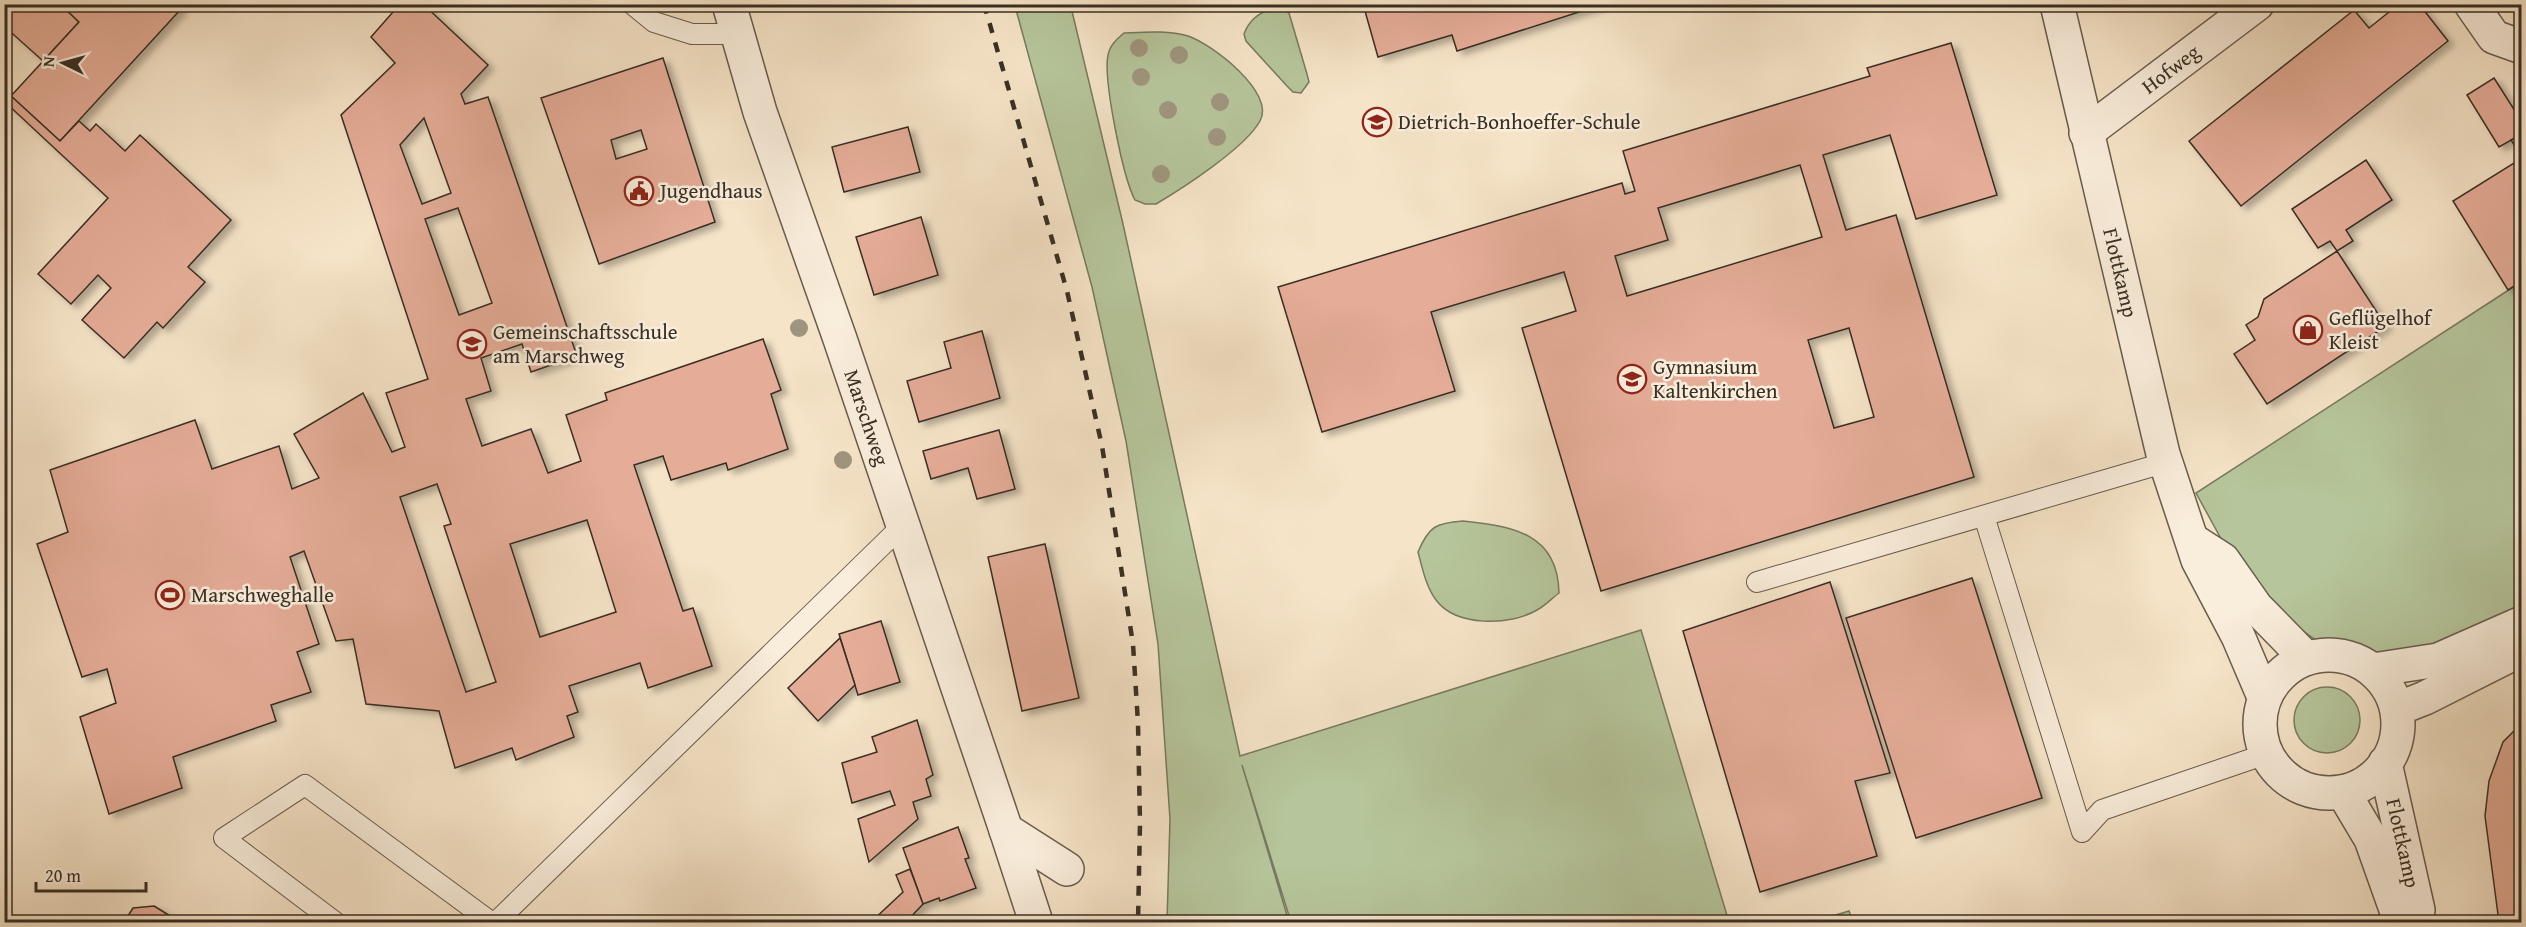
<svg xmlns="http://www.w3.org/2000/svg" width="2526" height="927" font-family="'Gentium Book Plus',serif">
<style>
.green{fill:#b6c59b;stroke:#777a60;stroke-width:1.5}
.building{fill:#e5ac97;stroke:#382f24;stroke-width:1.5;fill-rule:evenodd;filter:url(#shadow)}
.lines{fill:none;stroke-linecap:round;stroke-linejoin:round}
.service-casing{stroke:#685c4d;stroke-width:22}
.minor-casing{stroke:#685c4d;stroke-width:36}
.tertiary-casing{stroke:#685c4d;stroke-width:36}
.service{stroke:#f9eddb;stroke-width:20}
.minor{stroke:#f9eddb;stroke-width:33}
.tertiary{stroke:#f9eddb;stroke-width:33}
.rail{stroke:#382f24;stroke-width:4.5;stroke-dasharray:10 10;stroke-linecap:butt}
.tree{fill:#9f957e}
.labels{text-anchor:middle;stroke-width:5;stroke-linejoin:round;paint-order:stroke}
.street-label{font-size:21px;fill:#382f24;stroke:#f9eddb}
.poi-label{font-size:21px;fill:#382f24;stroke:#f9eddb;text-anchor:start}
</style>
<defs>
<filter id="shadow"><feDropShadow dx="6" dy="4" stdDeviation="3" flood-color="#0004"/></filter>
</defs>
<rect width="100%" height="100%" fill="#f6e4c8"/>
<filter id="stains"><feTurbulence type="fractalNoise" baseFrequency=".00333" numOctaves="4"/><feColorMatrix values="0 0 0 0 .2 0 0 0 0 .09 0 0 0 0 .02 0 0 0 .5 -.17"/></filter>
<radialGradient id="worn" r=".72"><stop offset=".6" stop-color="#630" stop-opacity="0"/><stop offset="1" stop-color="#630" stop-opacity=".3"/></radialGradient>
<!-- green -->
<g class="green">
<path d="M1015,6L1071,7L1123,224L1240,756L1641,630L1729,922H1291L1242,765L1289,922H1167L1170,819L1158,644L1126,441L1092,287Z"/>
<path d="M1279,7L1289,13L1307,74L1309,82L1301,93L1293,92L1287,86L1246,41L1244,34C1250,17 1263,10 1279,7Z"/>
<path d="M1124,33C1145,32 1169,30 1188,36C1212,44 1276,93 1260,121C1245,148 1183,188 1156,204H1145L1135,200C1123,178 1103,79 1108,55C1110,45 1117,39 1124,33Z"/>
<path d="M2521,282V611L2449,641L2384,658L2351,644L2316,640L2283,617L2231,557L2196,493Z"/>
<path d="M1463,521C1512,526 1558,533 1559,593C1552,598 1545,606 1537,610C1510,626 1456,627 1436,600C1426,587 1422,567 1418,552C1429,526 1436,523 1463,521Z"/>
<circle cx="2327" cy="720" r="33"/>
<path d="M1849,911L1853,922H1813Z"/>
</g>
<!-- building -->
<g class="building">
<path d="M4,4H60L79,22L43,61L4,26Z"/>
<path d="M60,4H176L181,9L60,141L11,96L79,22Z"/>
<path d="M400,4H423L488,65L461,94L465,104L488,97L577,356L531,372L522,344L481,358L491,391L466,399L482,446L531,429L548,473L581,461L566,415L607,400L605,393L763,339L781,390L771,394L788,449L728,470L726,463L671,480L663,456L634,465L683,611L693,608L712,666L648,688L640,663L569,686L578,712L567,716L574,737L516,760L512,748L455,768L439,711L366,704L353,639L336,641L304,551L290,557L319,644L297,652L311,692L271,705L276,721L173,757L182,788L109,814L80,717L116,703L107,669L82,677L37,544L68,532L50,470L195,420L212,469L279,446L292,489L319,478L294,434L363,393L392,452L405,447L386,393L428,379L341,115L395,63L371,37ZM424,118L451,193L422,204L400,145ZM458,208L492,303L459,315L425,219ZM437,484L451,524L444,526L496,682L466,692L400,497ZM587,520L616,612L540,637L510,544Z"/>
<path d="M1363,4H1604L1457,51L1452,35L1378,57Z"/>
<path d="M2399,4H2419L2448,41L2241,206L2189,141L2354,10L2369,28Z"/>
<path d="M1951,43L1997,195L1916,219L1890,135L1823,155L1846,230L1896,215L1974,477L1601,591L1522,328L1576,311L1564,272L1431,312L1455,391L1322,432L1278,287L1622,183L1625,194L1635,191L1623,151L1870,76L1867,68ZM1800,165L1822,237L1627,296L1615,256L1668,240L1658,208ZM1849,328L1874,417L1834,428L1808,340Z"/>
<path d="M663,58L715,222L599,264L541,98ZM641,130L647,149L616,159L611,140Z"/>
<path d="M2494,78L2522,122V134L2499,147L2467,95Z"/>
<path d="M11,96L60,141L79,121L90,131L96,124L125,151L140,135L231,220L188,267L205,282L163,328L157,322L124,358L82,320L111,288L98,275L71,304L38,274L108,198L6,103Z"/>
<path d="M908,127L920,172L844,192L832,147Z"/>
<path d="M2522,134V157L2511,140Z"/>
<path d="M2522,158V281L2508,290L2453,201Z"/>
<path d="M2366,160L2392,200L2346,230L2353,241L2337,251L2330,241L2318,248L2292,209Z"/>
<path d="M921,217L938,275L874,295L856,237Z"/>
<path d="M2337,251L2386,326L2267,404L2234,354L2255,340L2246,325L2258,317L2264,299Z"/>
<path d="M982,331L1000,398L919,422L907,381L951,368L944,342Z"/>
<path d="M999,430L1015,489L977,499L968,468L931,479L923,451Z"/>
<path d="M1045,544L1079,698L1022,711L988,557Z"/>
<path d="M1972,578L2042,798L1916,838L1846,618Z"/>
<path d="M1830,582L1890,773L1855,781L1877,856L1760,892L1683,631Z"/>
<path d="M881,621L900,682L858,695L839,634Z"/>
<path d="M840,638L855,685L818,721L788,688Z"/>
<path d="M917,720L933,775L926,779L931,796L913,802L918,819L869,862L858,819L895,805L890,791L852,803L842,763L877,752L872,737Z"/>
<path d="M2522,723V922H2499L2485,816L2489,781L2503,742Z"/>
<path d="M958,827L969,858L965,859L976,888L940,901L939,898L923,904L903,848Z"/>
<path d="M910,869L923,904L906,922H871L903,892L896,875Z"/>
<path d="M154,906L180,922H124L133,908Z"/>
</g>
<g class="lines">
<!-- service casing -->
<g class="service-casing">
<g id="service">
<path d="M632,4L654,22L692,34H737"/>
<path d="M1984,516L2082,832L2102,810L2266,754"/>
<path d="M1757,582L2167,462"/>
<path d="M335,922L224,838L305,785L491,922"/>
<path d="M496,922L902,526"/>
</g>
</g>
<!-- minor casing -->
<g class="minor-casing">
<g id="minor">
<path id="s1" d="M729,4L760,112L840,339L1006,830L1067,869"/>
<path d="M2471,4L2494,37L2522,47"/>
<path id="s2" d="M2086,133L2257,4"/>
<path d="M1006,830L1036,922"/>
</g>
</g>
<!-- tertiary casing -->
<g class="tertiary-casing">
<g id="tertiary">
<path id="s3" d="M2057,4L2163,454L2198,560L2238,636L2264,697"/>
<path d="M2195,542L2223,560L2256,607L2306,658"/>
<circle cx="2329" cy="724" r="69"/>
<path d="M2373,670L2438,660L2522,623"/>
<path d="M2397,709L2425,698L2522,649"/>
<path id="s4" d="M2385,763L2418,910L2414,922"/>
<path d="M2343,792L2371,839L2398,915L2404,922"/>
</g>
</g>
<!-- service -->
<use href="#service" class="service"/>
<!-- minor -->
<use href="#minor" class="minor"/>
<!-- tertiary -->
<use href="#tertiary" class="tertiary"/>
<!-- rail -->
<path class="rail" d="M984,4L1067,291L1102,446L1133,644L1138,723L1140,823L1138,922"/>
</g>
<!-- trees -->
<g class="tree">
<circle cx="1139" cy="48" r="9"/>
<circle cx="1179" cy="55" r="9"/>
<circle cx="1141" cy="77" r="9"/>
<circle cx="1220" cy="102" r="9"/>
<circle cx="1168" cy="110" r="9"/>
<circle cx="1217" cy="137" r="9"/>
<circle cx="1161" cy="174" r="9"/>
<circle cx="799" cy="328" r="9"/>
<circle cx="843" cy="460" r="9"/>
</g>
<!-- icons -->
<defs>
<g id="school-ring" transform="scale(1.5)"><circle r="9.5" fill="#f9eddb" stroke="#8f2418" stroke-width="1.5"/><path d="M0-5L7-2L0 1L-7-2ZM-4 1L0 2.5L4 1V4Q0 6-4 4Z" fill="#8f2418"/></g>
<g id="civic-ring" transform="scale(1.5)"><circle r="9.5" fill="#f9eddb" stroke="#8f2418" stroke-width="1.5"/><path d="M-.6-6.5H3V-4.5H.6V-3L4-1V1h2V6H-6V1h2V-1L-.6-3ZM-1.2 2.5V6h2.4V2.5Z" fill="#8f2418"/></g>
<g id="shop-ring" transform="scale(1.5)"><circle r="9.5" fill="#f9eddb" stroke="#8f2418" stroke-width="1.5"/><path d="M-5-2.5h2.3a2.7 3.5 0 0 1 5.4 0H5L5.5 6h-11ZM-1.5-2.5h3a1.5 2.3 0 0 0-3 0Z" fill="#8f2418"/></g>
<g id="stadium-ring" transform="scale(1.5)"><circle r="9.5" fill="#f9eddb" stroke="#8f2418" stroke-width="1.5"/><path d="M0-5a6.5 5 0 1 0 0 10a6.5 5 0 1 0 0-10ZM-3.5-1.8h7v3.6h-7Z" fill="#8f2418"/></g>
</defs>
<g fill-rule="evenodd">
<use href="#school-ring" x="1377" y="122"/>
<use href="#civic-ring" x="639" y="191"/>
<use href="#shop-ring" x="2308" y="330"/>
<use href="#school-ring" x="472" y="344"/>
<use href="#school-ring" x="1632" y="379"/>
<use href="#stadium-ring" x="170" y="595"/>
</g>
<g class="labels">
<!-- street labels -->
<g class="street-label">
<text dy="7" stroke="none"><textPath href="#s2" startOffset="106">Hofweg</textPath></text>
<text dy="7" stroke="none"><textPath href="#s3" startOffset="276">Flottkamp</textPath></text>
<text dy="7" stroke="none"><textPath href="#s1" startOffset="436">Marschweg</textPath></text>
<text dy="7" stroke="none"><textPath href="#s4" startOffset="82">Flottkamp</textPath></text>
</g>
<!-- poi labels -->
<g class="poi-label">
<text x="1398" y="129">Dietrich-Bonhoeffer-Schule</text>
<text x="660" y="198">Jugendhaus</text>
<text x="2329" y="325">Geflügelhof<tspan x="2329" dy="24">Kleist</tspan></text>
<text x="493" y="339">Gemeinschaftsschule<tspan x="493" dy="24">am Marschweg</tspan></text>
<text x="1653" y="374">Gymnasium<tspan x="1653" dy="24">Kaltenkirchen</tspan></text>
<text x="191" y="602">Marschweghalle</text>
</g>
</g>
<!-- margin -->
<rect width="2526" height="927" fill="none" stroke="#f6e4c8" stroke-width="24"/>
<rect x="6" y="6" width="2514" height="915" fill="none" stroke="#382f24" stroke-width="3"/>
<rect x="12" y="12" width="2502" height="903" fill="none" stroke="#382f24" stroke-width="1.5"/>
<!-- north arrow -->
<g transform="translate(63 63) rotate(275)" stroke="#f9eddb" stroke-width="4.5" paint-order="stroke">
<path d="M0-4.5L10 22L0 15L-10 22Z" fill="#382f24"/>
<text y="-9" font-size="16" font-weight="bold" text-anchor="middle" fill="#382f24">N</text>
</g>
<!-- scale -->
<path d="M36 882v9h110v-9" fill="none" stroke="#382f24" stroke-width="3"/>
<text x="45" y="882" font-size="18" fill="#382f24" stroke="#f9eddb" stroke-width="4.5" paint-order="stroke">20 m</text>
<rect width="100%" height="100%" filter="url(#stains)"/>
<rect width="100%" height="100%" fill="url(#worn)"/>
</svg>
